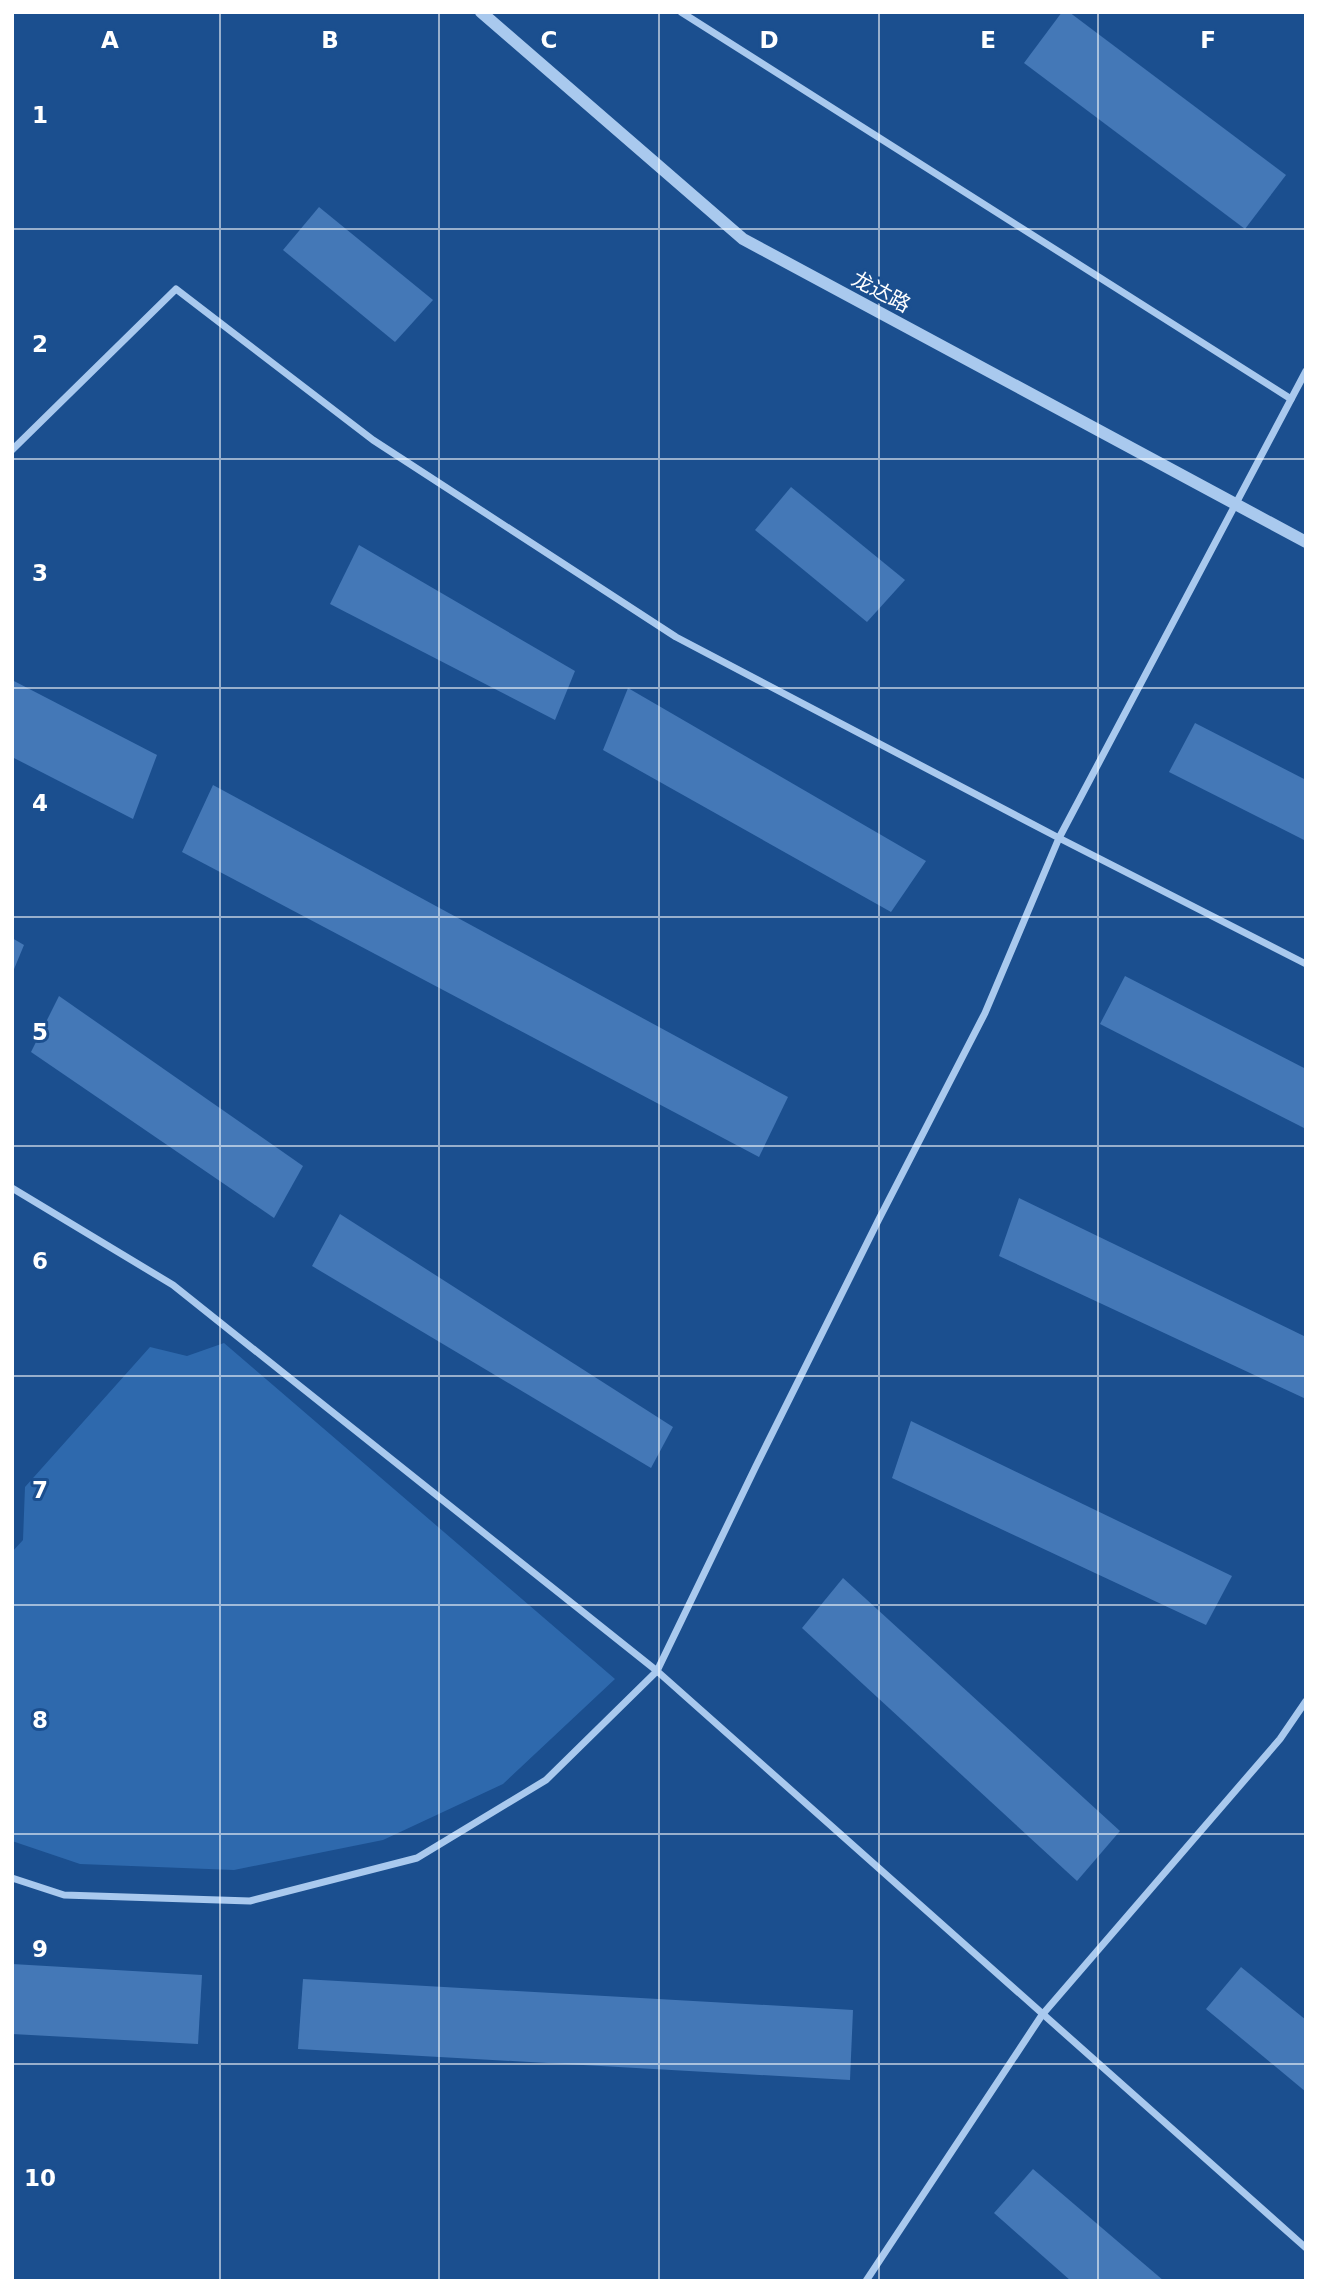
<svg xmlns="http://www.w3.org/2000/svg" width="1318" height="2293" font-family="'DejaVu Sans','Noto Sans SC',sans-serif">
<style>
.green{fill:#2e69ad}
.building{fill:#4478b7}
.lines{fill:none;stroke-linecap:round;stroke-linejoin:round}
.minor{stroke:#a9c9ee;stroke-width:7}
.tertiary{stroke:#a9c9ee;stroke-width:12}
.grid{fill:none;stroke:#fff;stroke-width:2;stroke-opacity:0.55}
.labels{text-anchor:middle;stroke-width:6;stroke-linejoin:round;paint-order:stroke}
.street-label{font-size:21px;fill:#fff;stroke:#1b4f8f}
.grid-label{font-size:23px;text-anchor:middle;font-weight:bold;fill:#fff;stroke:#1b4f8f;stroke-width:6;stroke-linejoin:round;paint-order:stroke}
</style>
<rect width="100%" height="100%" fill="#1b4f8f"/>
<!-- green -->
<path class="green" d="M224,1343L615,1679L503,1784L383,1840L234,1870L80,1864L12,1841V1552L23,1540L25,1487L150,1347L187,1356Z"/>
<!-- building -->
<g class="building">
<path d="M1062,12H1069L1286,175L1245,229L1024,63Z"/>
<path d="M319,207L433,300L395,342L283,250Z"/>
<path d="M791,487L905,580L867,622L755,530Z"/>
<path d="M359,545L575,671L555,720L330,604Z"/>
<path d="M12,680L157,755L133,819L12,757Z"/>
<path d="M628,688L926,861L891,912L603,750Z"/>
<path d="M1195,723L1306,780V841L1169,772Z"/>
<path d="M213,785L788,1097L759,1157L182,852Z"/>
<path d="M12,938L24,945L12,974Z"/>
<path d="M1125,976L1306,1069V1129L1100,1024Z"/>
<path d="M59,996L303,1166L274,1218L31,1052Z"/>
<path d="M1019,1198L1306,1337V1399L999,1256Z"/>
<path d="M340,1214L673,1427L651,1468L312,1266Z"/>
<path d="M911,1421L1232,1576L1206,1625L892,1478Z"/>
<path d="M843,1578L1120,1831L1077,1881L802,1628Z"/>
<path d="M12,1964L202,1975L198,2044L12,2034Z"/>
<path d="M1241,1967L1306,2020V2092L1206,2009Z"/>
<path d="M303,1979L853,2010L850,2080L298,2049Z"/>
<path d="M1033,2169L1164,2281H1071L994,2213Z"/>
</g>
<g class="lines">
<!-- minor -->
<g class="minor">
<path d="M681,12L1291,399"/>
<path d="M1306,371L1059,838L1306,964"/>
<path d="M12,450L176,289L373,440L676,637L1059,838L985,1013L878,1221L756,1466L657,1671L546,1780L417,1858L250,1901L64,1895L12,1878"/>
<path d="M12,1188L173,1285L657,1671L1306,2248"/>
<path d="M866,2281L1042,2015L1280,1739L1306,1701"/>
</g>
<!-- tertiary -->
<path class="tertiary" d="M481,12L743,239L1306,542"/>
</g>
<!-- grid -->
<path class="grid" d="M220,12V2281M439,12V2281M659,12V2281M879,12V2281M1098,12V2281M12,229H1306M12,459H1306M12,688H1306M12,917H1306M12,1146H1306M12,1376H1306M12,1605H1306M12,1834H1306M12,2064H1306"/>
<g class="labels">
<!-- street labels -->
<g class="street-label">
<text transform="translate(881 292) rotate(28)" y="7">龙达路</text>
</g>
</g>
<g class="grid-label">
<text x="110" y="48">A</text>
<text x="330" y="48">B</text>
<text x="549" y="48">C</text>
<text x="769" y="48">D</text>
<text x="988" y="48">E</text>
<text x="1208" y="48">F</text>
<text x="40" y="123">1</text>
<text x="40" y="352">2</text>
<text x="40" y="581">3</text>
<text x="40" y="811">4</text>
<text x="40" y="1040">5</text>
<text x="40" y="1269">6</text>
<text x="40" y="1498">7</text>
<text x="40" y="1728">8</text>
<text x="40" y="1957">9</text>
<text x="40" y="2186">10</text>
</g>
<!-- border -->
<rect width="1318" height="2293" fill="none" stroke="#ffffff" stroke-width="28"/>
</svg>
